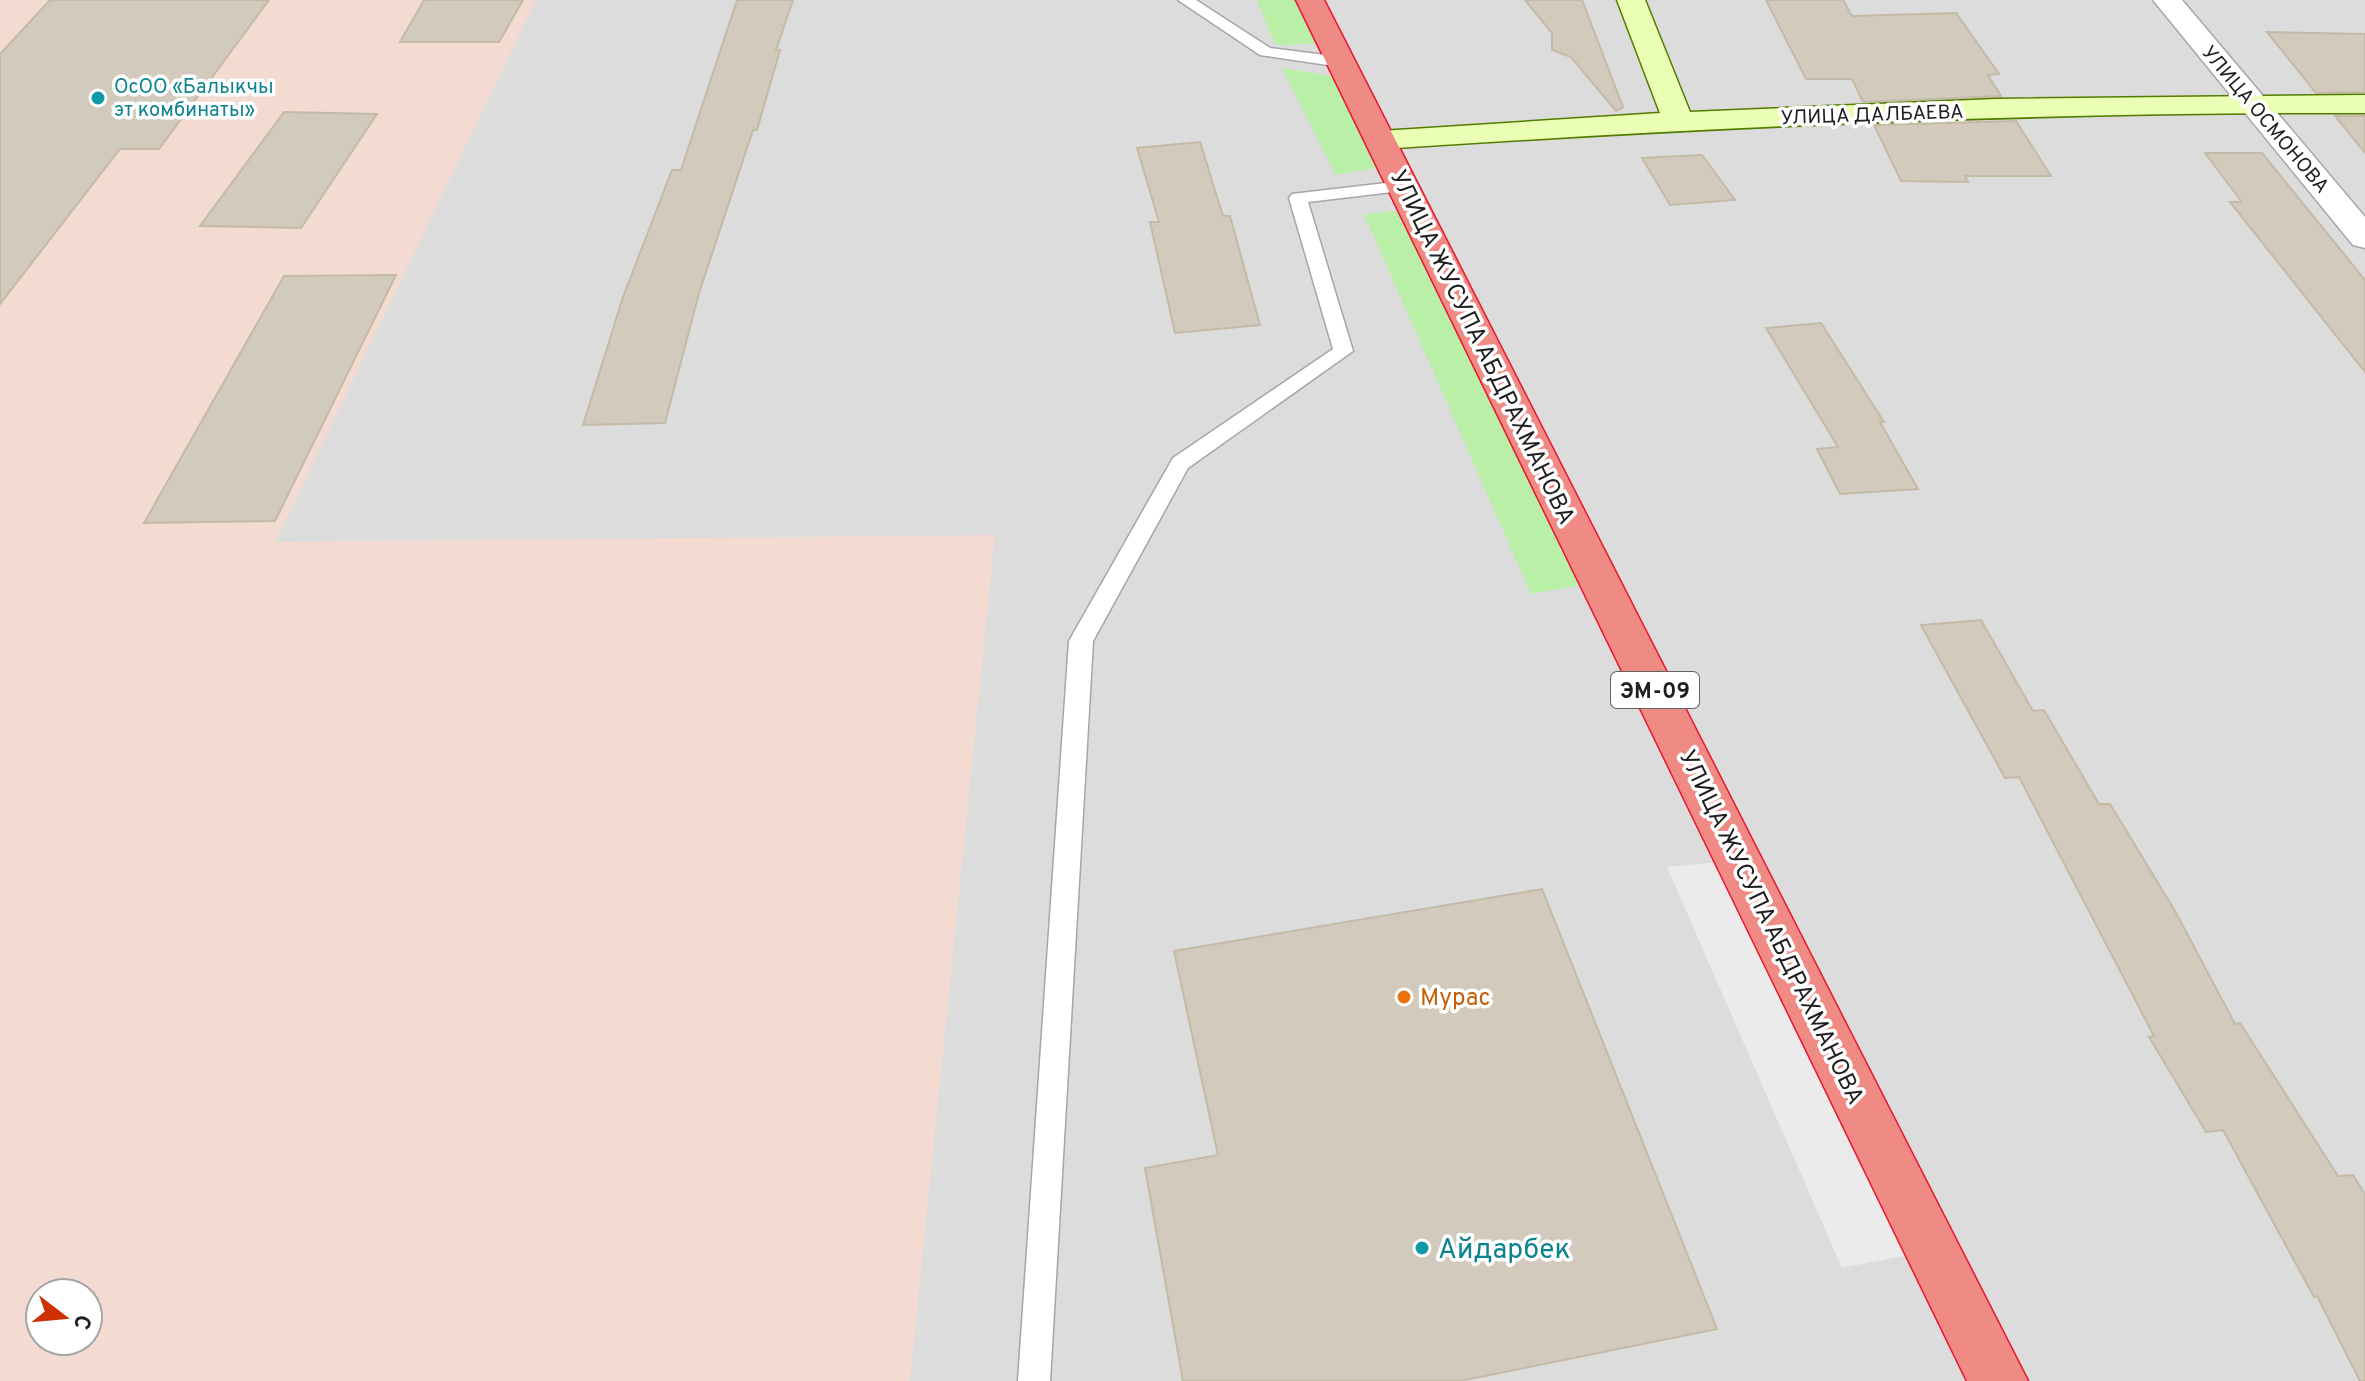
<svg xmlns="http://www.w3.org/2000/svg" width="2365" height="1381" font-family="Overpass,sans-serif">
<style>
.residential{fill:#dddcdc;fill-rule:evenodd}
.commercial{fill:#f3dbd2;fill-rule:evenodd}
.grass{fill:#b9efa6}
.parking{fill:#ebebeb}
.building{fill:#d1cabd;stroke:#c4baa5;stroke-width:2}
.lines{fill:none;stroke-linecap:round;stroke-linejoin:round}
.lane-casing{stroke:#a6a6a6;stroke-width:3}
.street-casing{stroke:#a6a6a6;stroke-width:3}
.secondary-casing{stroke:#527c00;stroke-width:3}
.highway-casing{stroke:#eb152d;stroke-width:3}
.lane{fill:#fff;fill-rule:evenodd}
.street{fill:#fff;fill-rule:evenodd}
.secondary{fill:#eaffb4;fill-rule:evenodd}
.highway{fill:#ef8a85;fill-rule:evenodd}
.culture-dot{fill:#0f9aa8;stroke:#fff;stroke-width:3}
.food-dot{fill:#e8710a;stroke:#fff;stroke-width:3}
.labels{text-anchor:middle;stroke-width:7;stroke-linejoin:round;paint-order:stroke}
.far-culture-label{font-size:20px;fill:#0d838f;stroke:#fff;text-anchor:start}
.far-street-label{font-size:20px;fill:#1f1f1f;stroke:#fff}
.shield{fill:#fff;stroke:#626262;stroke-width:2}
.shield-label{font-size:22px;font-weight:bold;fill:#1f1f1f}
.street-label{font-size:24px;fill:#1f1f1f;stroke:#fff}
.food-label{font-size:24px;fill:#c56008;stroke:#fff;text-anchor:start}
.near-culture-label{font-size:28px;fill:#0d838f;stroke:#fff;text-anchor:start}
</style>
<rect width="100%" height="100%" fill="#f1efe4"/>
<!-- residential -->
<path class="residential" d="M0,0H2365V1381H0ZM40,1293H88V1341H40Z"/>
<!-- commercial -->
<path class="commercial" d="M0,0H536L275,542L995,535L910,1381H0ZM40,1293H88V1341H40Z"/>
<!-- grass -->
<g class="grass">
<path d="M1257,0H1311L1332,43L1275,45Z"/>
<path d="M1282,68L1349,79L1393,165L1336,175Z"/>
<path d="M1414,209L1600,582L1531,594L1364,214Z"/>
</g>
<!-- parking -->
<path class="parking" d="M1740,860L1933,1250L1842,1268L1667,867Z"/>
<!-- building -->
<g class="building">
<path d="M50,0H269L159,149H120L0,304V54Z"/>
<path d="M424,0H523L499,42H400Z"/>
<path d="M737,0H793L776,50H780L757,130H753L699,293L665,423L583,425L623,297L672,170H681Z"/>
<path d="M1525,0H1582L1623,107L1616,111L1571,57L1552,50V33Z"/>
<path d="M1766,0H1843L1852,16L1956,13L1999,74L1988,75L2001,96L1863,102L1852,79H1806Z"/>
<path d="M2267,32L2365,34V92L2316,93Z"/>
<path d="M284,112L377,114L301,228L200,226Z"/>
<path d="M2335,116H2365V153Z"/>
<path d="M2016,121L2051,176H1965L1968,182L1901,181L1874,125Z"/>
<path d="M1200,142L1223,216H1230L1260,325L1175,333L1150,222H1159L1137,148Z"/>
<path d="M2205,153H2262L2365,280V372L2230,202H2242Z"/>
<path d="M1702,155L1735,200L1670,205L1642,158Z"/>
<path d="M396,275L275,521L144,523L284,276Z"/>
<path d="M1821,323L1884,422H1880L1918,489L1840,494L1817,449L1838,447L1766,328Z"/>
<path d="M1981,620L2033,711L2044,710L2099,804H2110L2175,911L2235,1024L2240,1023L2338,1176L2353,1175L2365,1194V1381H2360L2317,1296L2314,1297L2223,1130L2206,1132L2149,1037L2154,1036L2019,777L2005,778L1921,625Z"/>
<path d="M1542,889L1717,1329L1460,1381H1183L1145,1168L1218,1155L1174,951Z"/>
</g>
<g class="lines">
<!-- lane casing -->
<g class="lane-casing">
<g id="lane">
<path d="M1178,0H1196L1270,48L1341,57L1349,62L1341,67L1260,55Z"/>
<path d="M1403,181L1409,182L1412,186L1409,190L1308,202L1353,351L1188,468L1093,641L1050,1381H1018L1069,641L1173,458L1333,349L1289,198L1292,194Z"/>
</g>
</g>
<!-- street casing -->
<g class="street-casing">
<path id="street" d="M2153,0H2182L2365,217V248L2353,245Z"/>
</g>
<!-- secondary casing -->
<g class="secondary-casing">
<path id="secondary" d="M1617,0H1645L1690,112L1996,99L2365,95V113C2036,112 1709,127 1381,149L1370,147L1365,140L1370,133L1381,131L1660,113Z"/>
</g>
<!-- highway casing -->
<g class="highway-casing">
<path id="highway" d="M1296,0H1324L2028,1381H1967Z"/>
</g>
<!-- lane -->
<use href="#lane" class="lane"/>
<!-- street -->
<use href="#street" class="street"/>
<!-- secondary -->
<use href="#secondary" class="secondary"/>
<!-- highway -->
<use href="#highway" class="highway"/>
</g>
<!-- markers -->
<g class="culture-dot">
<circle cx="98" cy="98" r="8"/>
<circle cx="1422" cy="1248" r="8"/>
</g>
<circle class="food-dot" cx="1404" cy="997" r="8"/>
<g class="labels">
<!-- far-culture labels -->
<g class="far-culture-label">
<text x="114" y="93">ОсОО «Балыкчы<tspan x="114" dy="23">эт комбинаты»</tspan></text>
</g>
<!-- far-street labels -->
<g class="far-street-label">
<text transform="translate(1872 114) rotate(-2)" y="7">УЛИЦА ДАЛБАЕВА</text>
<text transform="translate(2266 119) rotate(50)" y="7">УЛИЦА ОСМОНОВА</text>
</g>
<!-- shield labels -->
<rect class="shield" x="1611" y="672" width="88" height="36" rx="6"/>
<g class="shield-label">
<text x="1655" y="698">ЭМ-09</text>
</g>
<!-- street labels -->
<g class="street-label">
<text transform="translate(1483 347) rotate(64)" y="8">УЛИЦА ЖУСУПА АБДРАХМАНОВА</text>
<text transform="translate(1772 927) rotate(64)" y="8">УЛИЦА ЖУСУПА АБДРАХМАНОВА</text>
</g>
<!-- food labels -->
<g class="food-label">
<text x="1420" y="1005">Мурас</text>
</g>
<!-- near-culture labels -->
<g class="near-culture-label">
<text x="1438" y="1258">Айдарбек</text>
</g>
</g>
<!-- north arrow -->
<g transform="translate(64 1317) rotate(106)"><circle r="38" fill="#ffffff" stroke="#a5a5a5" stroke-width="2"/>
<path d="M0-6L14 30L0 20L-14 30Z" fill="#ce3000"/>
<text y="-12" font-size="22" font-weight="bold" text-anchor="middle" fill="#1f1f1f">С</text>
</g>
</svg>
